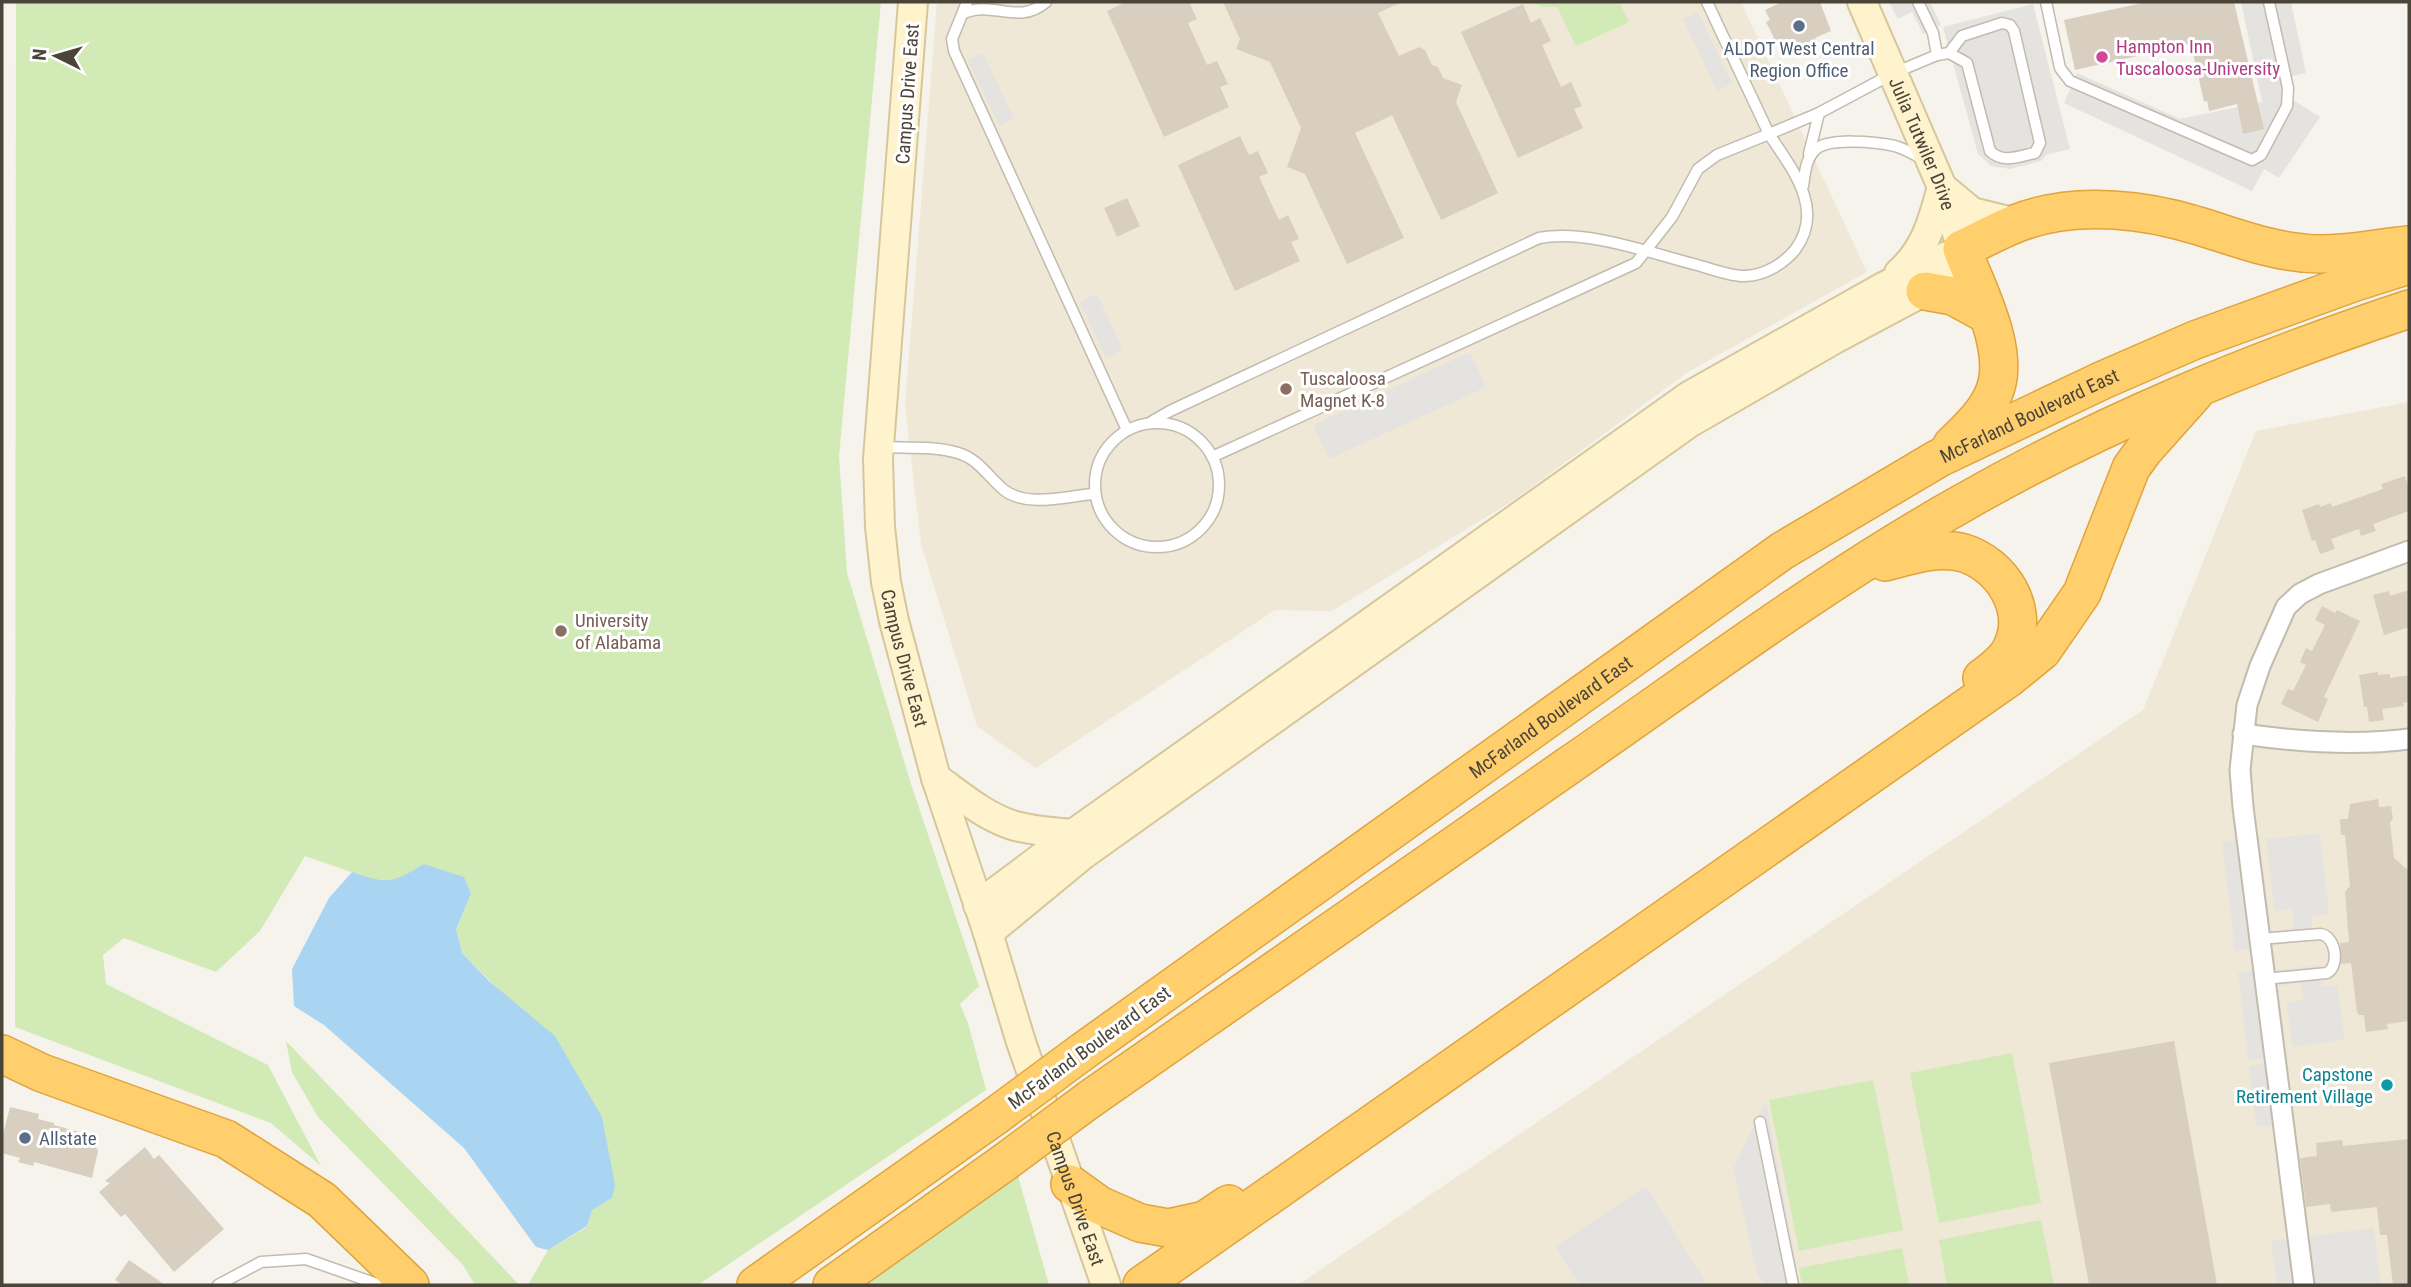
<svg xmlns="http://www.w3.org/2000/svg" width="2411" height="1287" font-family="'Roboto Condensed',sans-serif">
<style>
.education{fill:#efe8d6}
.green{fill:#d2eab5}
.parking{fill:#e5e3e0}
.water{fill:#a9d4f2}
.building{fill:#d8cfc1}
.lines{fill:none;stroke-linecap:round;stroke-linejoin:round}
.lane-casing{stroke:#c2bbae;stroke-width:13}
.street-casing{stroke:#c2bbae;stroke-width:23}
.secondary-casing{stroke:#d6c79b;stroke-width:32}
.highway-casing{stroke:#e0a43c;stroke-width:40}
.lane{stroke:#fff;stroke-width:10}
.street{stroke:#fff;stroke-width:19}
.secondary{stroke:#fff3cd;stroke-width:28}
.highway{stroke:#ffcf6e;stroke-width:37}
.highway-bridge-casing{stroke:#e0a43c;stroke-width:40;stroke-linecap:butt}
.highway-bridge{stroke:#ffcf6e;stroke-width:37}
.service-dot{fill:#5c6f8a;stroke:#fff;stroke-width:2.5}
.hotel-dot{fill:#d1479c;stroke:#fff;stroke-width:2.5}
.education-dot{fill:#8d6e63;stroke:#fff;stroke-width:2.5}
.culture-dot{fill:#0f9aa8;stroke:#fff;stroke-width:2.5}
.labels{text-anchor:middle;stroke-width:6;stroke-linejoin:round;paint-order:stroke}
.hotel-label{font-size:19px;fill:#b23c85;stroke:#fff;text-anchor:start}
.service-label{font-size:19px;fill:#4e5e75;stroke:#fff}
.street-label{font-size:19px;fill:#4b4439;stroke:#fff}
.education-label{font-size:19px;fill:#785e54;stroke:#fff;text-anchor:start}
.culture-label{font-size:19px;fill:#0d838f;stroke:#fff;text-anchor:end}
</style>
<rect width="100%" height="100%" fill="#f6f3ec"/>
<!-- education -->
<g class="education">
<path d="M937,2H1741L1867,272L1688,372L1514,500L1332,611L1275,610L1036,768L977,726L921,544L905,405Z"/>
<path d="M2409,402V1285H1298L2143,710L2256,431Z"/>
</g>
<!-- green -->
<g class="green">
<path d="M16,2H881L839,456L847,573L911,784L979,986L960,1004L968,1023L986,1090L698,1285H528L548,1250L587,1227L592,1210L612,1198L505,996L462,953L456,929L471,894L425,864L396,881H377L305,856L260,931L216,972L124,938L103,955L106,984L268,1065L321,1166L271,1123L15,1027Z"/>
<path d="M1529,2H1619L1629,22L1576,46L1557,7H1543Z"/>
<path d="M286,1041L510,1275L519,1285H475L463,1265L318,1117L292,1072Z"/>
<path d="M2012,1053L2041,1203L1939,1223L1910,1073Z"/>
<path d="M1873,1080L1903,1230L1799,1251L1769,1100Z"/>
<path d="M1018,1176L1049,1285H860Z"/>
<path d="M2041,1220L2054,1285H1947L1939,1240Z"/>
<path d="M1902,1248L1909,1285H1802L1799,1268Z"/>
</g>
<!-- parking -->
<g class="parking">
<path d="M1889,2H1930L1941,25L1923,34L1912,12L1898,19Z"/>
<path d="M2241,2H2291L2306,73L2288,77L2293,100L2320,117L2279,178L2264,169L2252,191L2064,103L2077,73L2180,119L2262,102Z"/>
<path d="M2033,4L2070,149L2046,155L2041,161L2010,169L1991,166L1978,154L1943,27Z"/>
<path d="M1698,12L1732,83L1717,91L1683,19Z"/>
<path d="M983,53L1014,118L999,126L968,60Z"/>
<path d="M1097,294L1123,350L1106,358L1080,302Z"/>
<path d="M1470,352L1486,387L1329,459L1313,425Z"/>
<path d="M2320,833L2329,914L2311,917L2314,940L2273,946L2276,970L2320,965L2322,987L2338,985L2344,1040L2292,1047L2287,1003L2303,1000L2301,983L2278,986L2294,1123L2256,1127L2249,1066L2264,1064L2263,1058L2248,1060L2238,973L2253,970L2250,949L2235,951L2222,842L2259,837L2271,931L2294,928L2292,909L2275,911L2266,839Z"/>
<path d="M1766,1100L1800,1285H1764L1757,1273L1733,1169Z"/>
<path d="M1646,1186L1707,1285H1580L1555,1247Z"/>
<path d="M2374,1228L2381,1285H2277L2271,1241Z"/>
</g>
<!-- water -->
<path class="water" d="M424,864L464,877L471,894L456,929L462,953L489,981L555,1036L602,1117L615,1185L612,1198L592,1210L587,1226L548,1250L536,1247L464,1148L324,1025L294,1006L292,969L329,898L352,872C389,885 392,883 424,864Z"/>
<!-- building -->
<g class="building">
<path d="M1126,2H1189L1197,19L1188,23L1207,65L1217,61L1228,84L1220,87L1229,107L1164,137L1107,11Z"/>
<path d="M1223,2H1402L1378,13L1399,56L1419,47L1425,50L1432,65L1438,67L1443,78L1462,85L1456,102L1498,193L1441,220L1392,115L1374,124L1355,133L1404,238L1347,264L1305,174L1287,167L1301,128L1270,62L1236,49L1240,39Z"/>
<path d="M1782,2H1820L1831,31L1815,38L1816,40L1785,52L1780,42L1777,44L1766,22L1770,20L1765,10Z"/>
<path d="M2147,2H2234L2264,129L2243,134L2237,104L2209,111L2207,101L2204,102L2191,44L2075,70L2064,20Z"/>
<path d="M1523,4L1531,23L1540,18L1551,41L1542,45L1561,87L1571,82L1582,106L1574,109L1583,128L1518,158L1461,32Z"/>
<path d="M1240,136L1249,155L1258,151L1268,173L1259,177L1279,220L1288,215L1299,239L1291,242L1300,261L1235,291L1178,165Z"/>
<path d="M1127,198L1140,226L1117,237L1104,208Z"/>
<path d="M2405,476L2409,489V511L2373,524L2376,531L2361,536L2359,529L2331,539L2335,549L2320,554L2315,540L2312,541L2302,510L2319,504L2320,507L2331,503L2332,507L2383,489L2381,484Z"/>
<path d="M2409,590V627L2384,635L2373,595L2389,591L2390,596Z"/>
<path d="M2322,606L2335,613L2337,610L2360,621L2324,697L2328,699L2318,722L2281,704L2288,689L2293,691L2306,665L2300,662L2306,648L2312,651L2325,625L2315,620Z"/>
<path d="M2378,672V675L2390,674V678L2409,675V702L2403,703L2404,706L2382,709L2384,720L2369,722L2367,707H2364L2359,675Z"/>
<path d="M2378,799L2379,807L2391,806L2393,819L2390,822L2394,858L2409,871V1021L2387,1024L2388,1029L2366,1032L2364,1015H2359L2357,1012L2351,963L2341,964L2340,943L2349,942L2345,892L2350,886L2345,835H2341L2340,819H2348L2350,804Z"/>
<path d="M2174,1041L2217,1285H2089L2049,1063Z"/>
<path d="M10,1107L39,1114L38,1119L54,1123V1125L97,1137L95,1145L98,1151L92,1178L34,1162L33,1166L18,1162L20,1158L2,1153V1138Z"/>
<path d="M2409,1139V1285H2393L2387,1235H2380L2377,1207L2331,1212L2330,1204L2306,1207L2300,1158L2317,1156L2316,1143L2342,1140L2343,1146Z"/>
<path d="M145,1147L154,1159L159,1155L224,1229L174,1272L125,1214L121,1217L99,1192L110,1183L105,1181Z"/>
<path d="M129,1260L165,1285H123L115,1280Z"/>
</g>
<g class="lines">
<!-- lane casing -->
<g class="lane-casing">
<g id="lane">
<path d="M967,2L952,39L954,51L1127,430"/>
<path d="M1707,2L1769,134L1819,113L1894,73L1937,55L1933,33L1918,2"/>
<path d="M2046,2L2060,68L2070,81L2252,160L2261,155L2287,106L2288,88L2269,2"/>
<path d="M964,13C993,0 1018,26 1046,2"/>
<path d="M1937,55L1949,53L1967,63L1990,151C2003,164 2019,156 2035,153L2040,143L2014,31L2010,25L2002,23L1962,36L1949,53"/>
<path d="M1809,154L1819,113"/>
<path d="M1803,186C1805,174 1805,160 1815,150C1828,137 1877,142 1895,146C1905,149 1915,155 1925,160"/>
<path d="M1151,422L1170,411L1539,238C1587,229 1650,253 1697,265C1712,269 1729,276 1744,276C1764,276 1783,264 1795,250C1826,209 1791,168 1769,134L1717,155L1698,169L1672,217L1636,263L1212,457"/>
<circle cx="1157" cy="485" r="62"/>
<path d="M883,447C907,448 935,446 958,453C979,459 989,478 1004,490C1027,508 1067,496 1094,494"/>
<path d="M2259,939L2321,934C2336,937 2340,966 2327,973L2264,979"/>
<path d="M1760,1122L1793,1285"/>
<path d="M218,1285L261,1262L306,1259L380,1285"/>
</g>
</g>
<!-- street casing -->
<g class="street-casing">
<g id="street">
<path d="M2243,734C2299,742 2354,746 2409,739"/>
<path d="M2304,1285L2243,807L2240,770L2247,705L2260,666L2286,607L2300,594L2319,584L2409,551"/>
</g>
</g>
<!-- secondary casing -->
<g class="secondary-casing">
<g id="secondary">
<path id="s1" d="M913,2L878,459L880,527L886,582L894,621L936,778L988,933L1021,1042L1106,1285"/>
<path id="s2" d="M1862,2L1942,187L1962,249"/>
<path d="M1942,187L1972,212L2017,223"/>
<path d="M1899,273C1926,249 1933,220 1942,187"/>
<path d="M936,778C960,795 984,816 1012,825C1031,831 1053,832 1073,834"/>
<path d="M978,905L1073,834L1689,396L1885,286L1962,249"/>
<path d="M988,933L1084,854L1689,423L1833,340L1925,291L1957,268L1962,249"/>
</g>
</g>
<!-- highway casing -->
<g class="highway-casing">
<g id="highway">
<path d="M1925,291L1953,296L1986,314"/>
<path d="M1952,445C1968,430 1988,411 1995,390C2010,349 1977,289 1962,249C1980,241 1997,231 2015,224C2064,204 2123,207 2173,219C2216,229 2258,249 2303,253C2338,257 2374,248 2409,245"/>
<path d="M1885,562C1911,555 1938,546 1964,553C2002,565 2030,609 2012,647C2007,660 1993,670 1982,678"/>
<path id="s3" d="M1082,1052L1782,551L1939,458L2103,380L2195,340L2355,282L2409,265"/>
<path d="M2,1054L42,1073L226,1139L322,1200L410,1285"/>
<path d="M1090,1099C1249,988 1408,877 1568,766C1697,677 1824,581 1961,504C2104,422 2253,361 2409,309"/>
<path d="M1070,1184L1099,1205L1140,1223L1168,1228L1205,1220L1229,1204"/>
<path d="M756,1285L994,1117"/>
<path d="M832,1285L1005,1162"/>
<path d="M1142,1285L2010,677L2042,651L2082,593L2131,468L2144,450L2194,394"/>
</g>
</g>
<!-- lane -->
<use href="#lane" class="lane"/>
<!-- street -->
<use href="#street" class="street"/>
<!-- secondary -->
<use href="#secondary" class="secondary"/>
<!-- highway -->
<use href="#highway" class="highway"/>
<!-- highway-bridge casing -->
<g class="highway-bridge-casing">
<g id="highway-bridge">
<path d="M994,1117L1082,1052"/>
<path d="M1005,1162L1090,1099"/>
</g>
</g>
<!-- highway-bridge -->
<use href="#highway-bridge" class="highway-bridge"/>
</g>
<!-- markers -->
<g class="service-dot">
<circle cx="1799" cy="26" r="7"/>
<circle cx="25" cy="1138" r="7"/>
</g>
<circle class="hotel-dot" cx="2102" cy="57" r="7"/>
<g class="education-dot">
<circle cx="1286" cy="389" r="7"/>
<circle cx="561" cy="631" r="7"/>
</g>
<circle class="culture-dot" cx="2387" cy="1085" r="7"/>
<g class="labels">
<!-- hotel labels -->
<g class="hotel-label">
<text x="2116" y="53">Hampton Inn<tspan x="2116" dy="22">Tuscaloosa-University</tspan></text>
</g>
<!-- service labels -->
<g class="service-label">
<text x="1799" y="55">ALDOT West Central<tspan x="1799" dy="22">Region Office</tspan></text>
<text x="39" y="1145" text-anchor="start">Allstate</text>
</g>
<!-- street labels -->
<g class="street-label">
<text transform="translate(907 94) rotate(-86)" y="7">Campus Drive East</text>
<text dy="7" stroke="none"><textPath href="#s2" startOffset="154">Julia Tutwiler Drive</textPath></text>
<text dy="7" stroke="none"><textPath href="#s3" startOffset="1143">McFarland Boulevard East</textPath></text>
<text dy="7" stroke="none"><textPath href="#s1" startOffset="660">Campus Drive East</textPath></text>
<text dy="7" stroke="none"><textPath href="#s3" startOffset="576">McFarland Boulevard East</textPath></text>
<text transform="translate(1089 1047) rotate(-36)" y="7">McFarland Boulevard East</text>
<text dy="7" stroke="none"><textPath href="#s1" startOffset="1227">Campus Drive East</textPath></text>
</g>
<!-- education labels -->
<g class="education-label">
<text x="1300" y="385">Tuscaloosa<tspan x="1300" dy="22">Magnet K-8</tspan></text>
<text x="575" y="627">University<tspan x="575" dy="22">of Alabama</tspan></text>
</g>
<!-- culture labels -->
<g class="culture-label">
<text x="2373" y="1081">Capstone<tspan x="2373" dy="22">Retirement Village</tspan></text>
</g>
</g>
<!-- border -->
<rect width="2411" height="1287" fill="none" stroke="#4b4439" stroke-width="7"/>
<!-- north arrow -->
<g transform="translate(56 56) rotate(275)" stroke="#ffffff" stroke-width="5" paint-order="stroke">
<path d="M0-5L12 26L0 18L-12 26Z" fill="#4b4439"/>
<text y="-10" font-size="19" font-weight="bold" text-anchor="middle" fill="#4b4439">N</text>
</g>
</svg>
